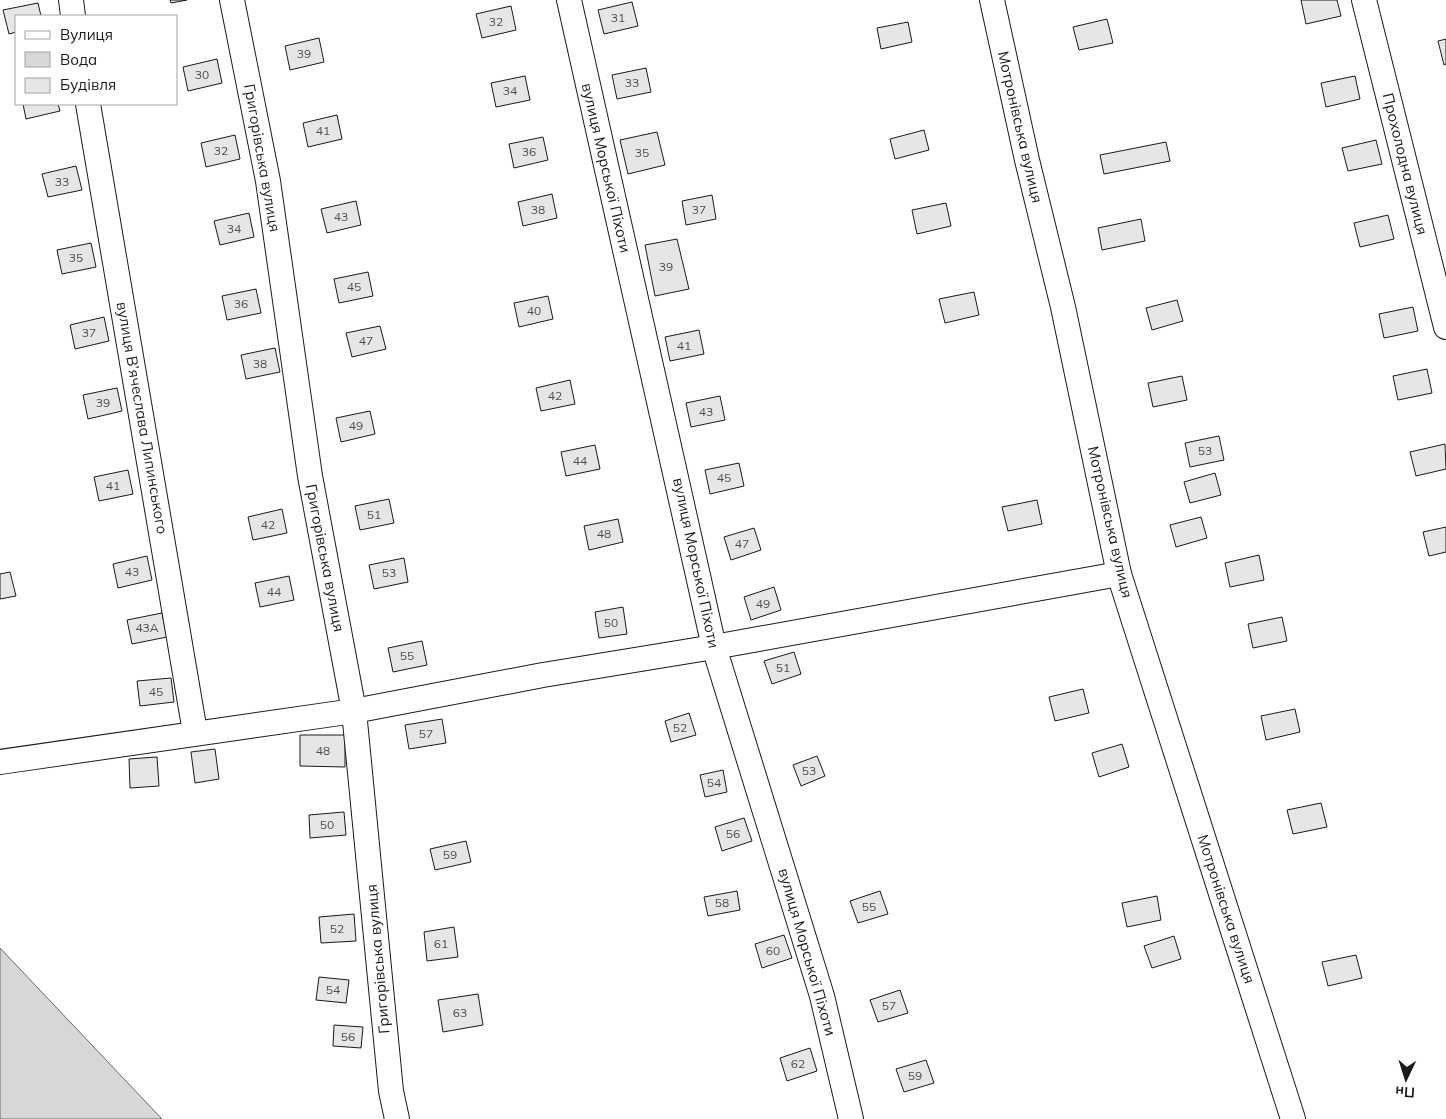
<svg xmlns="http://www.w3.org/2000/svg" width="1446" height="1119" font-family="Mulish,sans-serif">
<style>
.water{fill:#d7d7d7;stroke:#6a6a6a}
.building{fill:#e6e6e6;stroke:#1a1a1a}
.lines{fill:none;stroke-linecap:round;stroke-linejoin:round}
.minor-casing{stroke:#1a1a1a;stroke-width:26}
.minor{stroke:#fff;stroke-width:24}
.labels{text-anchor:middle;stroke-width:4;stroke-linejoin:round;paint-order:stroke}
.number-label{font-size:12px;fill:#4d4d4d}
.street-label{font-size:15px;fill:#1a1a1a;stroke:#fff}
</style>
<rect width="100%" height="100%" fill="#fff"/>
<!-- water -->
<path class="water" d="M0,948L162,1119H0Z"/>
<!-- building -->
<g class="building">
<path d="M170,0H187L171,3Z"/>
<path d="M1301,0H1337L1341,16L1306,24Z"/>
<path d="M632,2L638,26L604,34L598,10Z"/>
<path d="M38,3L41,16H16V32L9,34L3,10Z"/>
<path d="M511,6L516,30L482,38L476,14Z"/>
<path d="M1107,19L1113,43L1079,50L1073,27Z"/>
<path d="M908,22L912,42L881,49L877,28Z"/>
<path d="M319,38L324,62L290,70L285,46Z"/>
<path d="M1446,39V64L1444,65L1438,41Z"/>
<path d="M217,59L222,83L188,91L183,67Z"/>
<path d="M646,68L651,92L617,99L612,75Z"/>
<path d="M525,76L530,100L496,107L491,83Z"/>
<path d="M1355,76L1360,99L1326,107L1321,83Z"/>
<path d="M23,104H58L60,111L26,119Z"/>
<path d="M337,115L342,139L308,147L303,123Z"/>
<path d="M924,130L929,150L895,159L890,139Z"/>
<path d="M657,132L665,165L628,174L620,140Z"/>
<path d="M235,135L240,159L206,167L201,143Z"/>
<path d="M543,137L548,160L514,168L509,144Z"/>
<path d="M1376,140L1382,164L1348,171L1342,148Z"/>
<path d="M1166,142L1170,161L1104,174L1100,155Z"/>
<path d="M76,166L82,190L48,197L42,174Z"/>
<path d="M552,194L557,218L523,226L518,202Z"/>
<path d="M712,195L716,219L686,225L682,201Z"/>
<path d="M356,201L361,225L327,233L321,209Z"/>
<path d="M946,203L951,226L917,234L912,210Z"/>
<path d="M249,213L254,237L220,245L214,221Z"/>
<path d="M1388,215L1394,239L1360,247L1354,223Z"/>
<path d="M1141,219L1145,241L1102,250L1098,228Z"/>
<path d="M677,239L689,289L655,296L645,245Z"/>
<path d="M91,243L96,267L62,274L57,250Z"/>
<path d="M368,272L373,296L339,303L334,279Z"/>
<path d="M256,289L261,313L227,320L222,296Z"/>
<path d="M974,292L979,315L945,323L939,299Z"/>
<path d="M548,296L553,319L519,327L514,303Z"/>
<path d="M1177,300L1183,321L1152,330L1146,308Z"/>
<path d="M1413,307L1418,331L1384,338L1379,314Z"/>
<path d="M104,317L109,341L75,349L70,325Z"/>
<path d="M380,326L386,349L352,357L346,333Z"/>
<path d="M699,330L704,354L670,361L665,337Z"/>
<path d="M275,348L280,372L246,379L241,355Z"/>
<path d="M1427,369L1432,393L1398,400L1393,376Z"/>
<path d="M1182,376L1187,400L1153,407L1148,383Z"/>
<path d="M570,380L575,404L541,411L536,388Z"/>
<path d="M117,388L122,411L88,419L83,395Z"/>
<path d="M720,396L725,420L691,427L686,403Z"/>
<path d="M370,411L375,434L341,442L336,418Z"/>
<path d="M1219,436L1224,460L1190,467L1185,443Z"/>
<path d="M1445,444L1446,469L1416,476L1410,452Z"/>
<path d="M595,445L600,469L566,476L561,452Z"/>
<path d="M739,463L744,486L710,494L705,470Z"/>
<path d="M128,470L133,494L99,501L94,477Z"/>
<path d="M1215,473L1221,495L1190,503L1184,482Z"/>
<path d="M389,499L394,523L360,530L355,506Z"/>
<path d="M1037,500L1042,524L1008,531L1002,507Z"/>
<path d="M282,509L287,533L253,540L248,517Z"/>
<path d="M1201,517L1207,538L1176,547L1170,525Z"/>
<path d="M618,519L623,542L589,550L584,526Z"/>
<path d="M1446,527V552L1429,556L1423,532Z"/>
<path d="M754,528L761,550L731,560L724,537Z"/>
<path d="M1259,555L1264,580L1230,587L1225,563Z"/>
<path d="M147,556L152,580L118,588L113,564Z"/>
<path d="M404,558L408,582L374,589L369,565Z"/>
<path d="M10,572L16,596L0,599V574Z"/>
<path d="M289,576L294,600L260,607L255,583Z"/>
<path d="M774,587L781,610L751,620L744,597Z"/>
<path d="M623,607L627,634L599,638L595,612Z"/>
<path d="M162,613L167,637L132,644L127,620Z"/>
<path d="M1282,617L1287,641L1253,648L1248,624Z"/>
<path d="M422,641L427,665L393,672L388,648Z"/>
<path d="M794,652L801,674L772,684L764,661Z"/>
<path d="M171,678L174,702L140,706L137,681Z"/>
<path d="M1083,689L1089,713L1055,721L1049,697Z"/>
<path d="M1295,709L1300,732L1266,740L1261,716Z"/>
<path d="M689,713L696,735L671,742L665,721Z"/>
<path d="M442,719L446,743L409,749L405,725Z"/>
<path d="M300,735H345V767L300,766Z"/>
<path d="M1122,744L1129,767L1099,777L1092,753Z"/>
<path d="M215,749L219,779L195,783L191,752Z"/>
<path d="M817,756L825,776L801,786L793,765Z"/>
<path d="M157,757L159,786L130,788L129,759Z"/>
<path d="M723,770L727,792L705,797L700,775Z"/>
<path d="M1321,803L1327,827L1293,834L1287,810Z"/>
<path d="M344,812L346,835L310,838L309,815Z"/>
<path d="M744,818L752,841L722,851L715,827Z"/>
<path d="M466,841L471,862L435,870L430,849Z"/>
<path d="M737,891L740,910L708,916L704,897Z"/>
<path d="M880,891L888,914L858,923L850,901Z"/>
<path d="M1157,896L1161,920L1127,927L1122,903Z"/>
<path d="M354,914L356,941L321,943L319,917Z"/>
<path d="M454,927L458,957L427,961L424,932Z"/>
<path d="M784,935L792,958L762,968L755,944Z"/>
<path d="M1174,936L1181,959L1152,968L1144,946Z"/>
<path d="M1356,955L1362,978L1328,986L1322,962Z"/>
<path d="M319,977L349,980L346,1003L316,1000Z"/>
<path d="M900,990L908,1013L878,1022L870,1000Z"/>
<path d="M478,994L483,1025L443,1032L438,1000Z"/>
<path d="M334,1025L363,1027L361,1048L333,1046Z"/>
<path d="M810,1048L817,1071L787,1081L780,1058Z"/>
<path d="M926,1060L934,1083L904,1092L896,1069Z"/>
</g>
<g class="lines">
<!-- minor casing -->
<g class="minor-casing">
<g id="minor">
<path d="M71,0L73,16"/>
<path d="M232,0L268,181L310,476L354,711L391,1091L397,1119"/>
<path d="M569,0L714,647L822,996L851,1119"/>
<path d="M992,0L1027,160L1063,307L1119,574L1293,1119"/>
<path d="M1364,0L1446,327"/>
<path d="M88,104L195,732"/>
<path d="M0,762L354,711L543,675L714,647L1119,574"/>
</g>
</g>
<!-- minor -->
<use href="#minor" class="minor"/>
</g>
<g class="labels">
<!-- number labels -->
<g class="number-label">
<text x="618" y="22">31</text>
<text x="496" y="26">32</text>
<text x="304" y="58">39</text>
<text x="202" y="79">30</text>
<text x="632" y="87">33</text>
<text x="510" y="95">34</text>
<text x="323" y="135">41</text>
<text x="221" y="155">32</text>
<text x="529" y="156">36</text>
<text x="642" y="157">35</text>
<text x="62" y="186">33</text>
<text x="538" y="214">38</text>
<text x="699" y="214">37</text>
<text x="341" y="221">43</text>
<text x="234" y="233">34</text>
<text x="76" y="262">35</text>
<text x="666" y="271">39</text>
<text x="354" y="291">45</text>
<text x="241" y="308">36</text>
<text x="534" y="315">40</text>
<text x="89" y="337">37</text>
<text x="366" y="345">47</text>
<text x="684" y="350">41</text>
<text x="260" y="368">38</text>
<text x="555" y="400">42</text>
<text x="103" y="407">39</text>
<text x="706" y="416">43</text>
<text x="356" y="430">49</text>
<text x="1205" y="455">53</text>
<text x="580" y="465">44</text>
<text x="724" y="482">45</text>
<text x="113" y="490">41</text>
<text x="374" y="519">51</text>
<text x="268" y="529">42</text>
<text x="604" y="538">48</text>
<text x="742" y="548">47</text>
<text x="132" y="576">43</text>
<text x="389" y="577">53</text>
<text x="274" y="596">44</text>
<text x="763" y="608">49</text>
<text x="611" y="627">50</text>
<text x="147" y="632">43А</text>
<text x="407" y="660">55</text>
<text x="783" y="672">51</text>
<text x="156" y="696">45</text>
<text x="680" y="732">52</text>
<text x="426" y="738">57</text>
<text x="323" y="755">48</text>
<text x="809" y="775">53</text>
<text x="714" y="787">54</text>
<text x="327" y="829">50</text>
<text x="733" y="838">56</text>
<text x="450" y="859">59</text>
<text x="722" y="907">58</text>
<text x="869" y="911">55</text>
<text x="337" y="933">52</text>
<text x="441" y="948">61</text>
<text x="773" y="955">60</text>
<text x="333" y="994">54</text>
<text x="889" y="1010">57</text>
<text x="460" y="1017">63</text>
<text x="348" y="1041">56</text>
<text x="798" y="1068">62</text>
<text x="915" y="1080">59</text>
</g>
<!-- street labels -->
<g class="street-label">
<text transform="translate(1020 127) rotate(77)" y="5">Мотронівська вулиця</text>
<text transform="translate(262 158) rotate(80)" y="5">Григорівська вулиця</text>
<text transform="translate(1405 164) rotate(76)" y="5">Прохолодна вулиця</text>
<text transform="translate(606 168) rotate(77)" y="5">вулиця Морської Піхоти</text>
<text transform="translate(142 418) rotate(80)" y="5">вулиця В’ячеслава Липинського</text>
<text transform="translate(1110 522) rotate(77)" y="5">Мотронівська вулиця</text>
<text transform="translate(325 558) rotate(79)" y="5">Григорівська вулиця</text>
<text transform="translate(696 563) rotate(78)" y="5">вулиця Морської Піхоти</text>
<text transform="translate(1226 909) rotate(72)" y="5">Мотронівська вулиця</text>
<text transform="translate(807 952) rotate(74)" y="5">вулиця Морської Піхоти</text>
<text transform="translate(378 959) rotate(-95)" y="5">Григорівська вулиця</text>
</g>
</g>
<!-- legend -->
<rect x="15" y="15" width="162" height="90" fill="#ffffff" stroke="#a3a3a3"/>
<rect x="25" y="31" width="25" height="8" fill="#ffffff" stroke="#a3a3a3"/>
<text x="60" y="40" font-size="15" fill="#1a1a1a">Вулиця</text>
<rect x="25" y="52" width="25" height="15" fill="#d7d7d7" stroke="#a3a3a3"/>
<text x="60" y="65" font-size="15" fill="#1a1a1a">Вода</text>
<rect x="25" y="78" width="25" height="15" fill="#e6e6e6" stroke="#a3a3a3"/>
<text x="60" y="90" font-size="15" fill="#1a1a1a">Будівля</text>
<!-- north arrow -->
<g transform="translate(1406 1079) rotate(184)" stroke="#ffffff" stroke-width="4" paint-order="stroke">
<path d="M0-4L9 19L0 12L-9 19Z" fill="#1a1a1a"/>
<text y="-8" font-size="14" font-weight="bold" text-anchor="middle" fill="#1a1a1a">Пн</text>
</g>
</svg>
